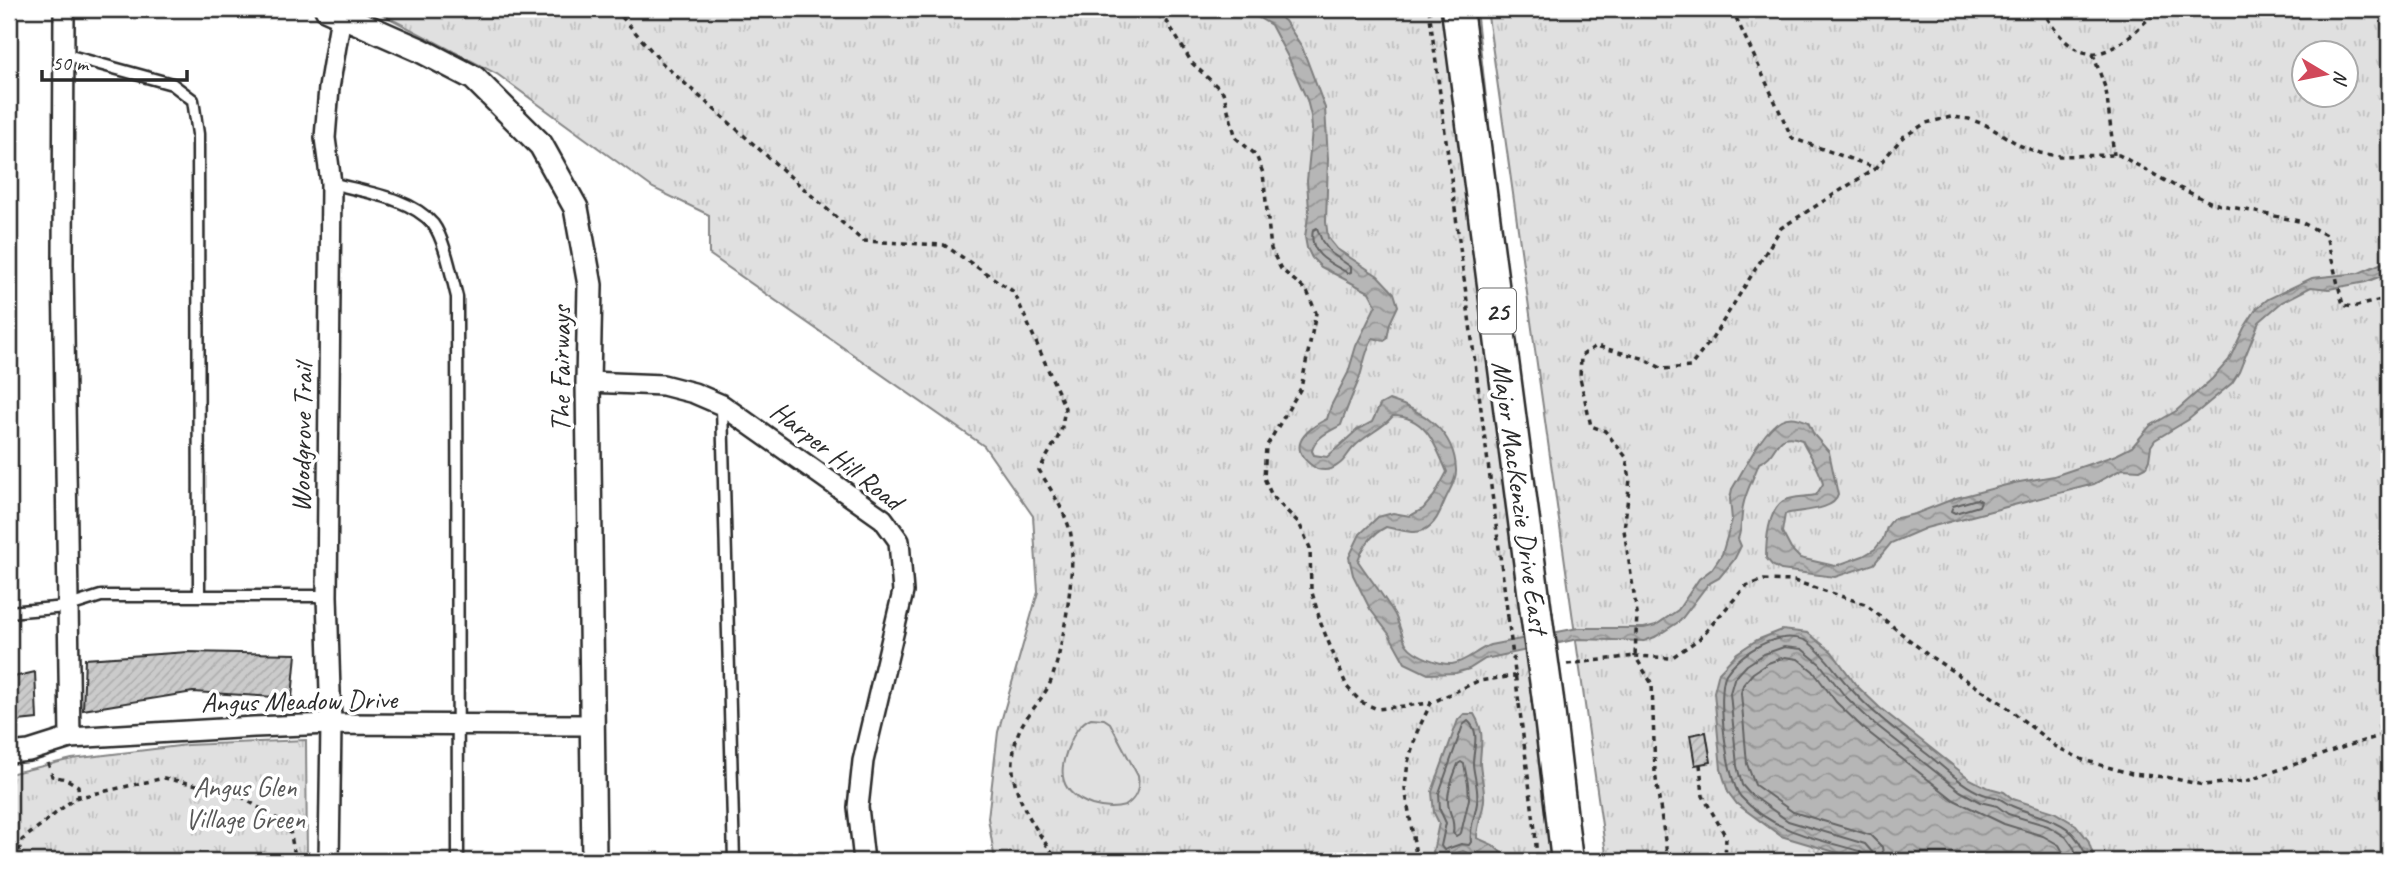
<svg xmlns="http://www.w3.org/2000/svg" width="2398" height="870" font-family="Caveat,sans-serif">
<style>
.grass{fill:url(#grass-tufts);stroke:#868686;stroke-width:2;fill-rule:evenodd}
.garden{fill:#e0e0e0;stroke:#868686;stroke-width:2}
.water{fill:url(#water-waves);stroke:#7e7e7e;stroke-width:2}
.lines{fill:none;stroke-linecap:round;stroke-linejoin:round}
.shore{stroke:#636363;stroke-width:2}
.building{fill:url(#building-hatch);stroke:#2b2b2b;stroke-width:2}
.service-casing{stroke:#2b2b2b;stroke-width:15}
.minor-casing{stroke:#2b2b2b;stroke-width:24}
.tertiary-casing{stroke:#2b2b2b;stroke-width:28}
.primary-casing{stroke:#2b2b2b;stroke-width:35}
.path{stroke:#2b2b2b;stroke-width:3.5;stroke-dasharray:5 5;stroke-linecap:butt}
.service{stroke:#fff;stroke-width:10}
.minor{stroke:#fff;stroke-width:19}
.tertiary{stroke:#fff;stroke-width:23}
.primary{stroke:#fff;stroke-width:30}
.primary-bridge-casing{stroke:#2b2b2b;stroke-width:35;stroke-linecap:butt}
.path-bridge{stroke:#2b2b2b;stroke-width:3.5;stroke-dasharray:5 5;stroke-linecap:butt}
.primary-bridge{stroke:#fff;stroke-width:30}
.labels{text-anchor:middle;stroke-width:7;stroke-linejoin:round;paint-order:stroke}
.shield{fill:#fff;stroke:#6b6b6b;stroke-width:2}
.shield-label{font-size:26px;font-weight:bold;fill:#2b2b2b}
.street-label{font-size:28px;fill:#2b2b2b;stroke:#fff}
.park-label{font-size:28px;fill:#585858;stroke:#fff}
</style>
<defs>
<pattern id="grass-tufts" width="24" height="20" patternUnits="userSpaceOnUse" patternTransform="scale(1.75)"><rect width="24" height="20" fill="#e0e0e0"/><path d="M3 7l-1-3M5 7V3M7 7l1-3M15 17l-1-3M17 17v-4M19 17l1-3" fill="none" stroke="#c0c0c0"/></pattern>
<pattern id="water-waves" width="16" height="10" patternUnits="userSpaceOnUse" patternTransform="scale(1.75)"><rect width="16" height="10" fill="#b6b6b6"/><path d="M0 5q4-4 8 0t8 0" fill="none" stroke="#949494"/></pattern>
<pattern id="building-hatch" width="6" height="6" patternUnits="userSpaceOnUse" patternTransform="scale(1.75)"><rect width="6" height="6" fill="#cbcbcb"/><path d="M-1 1l2-2M0 6l6-6M5 7l2-2" fill="none" stroke="#aeaeae"/></pattern>
</defs>
<rect width="100%" height="100%" fill="#fff"/>
<filter id="ink" filterUnits="userSpaceOnUse"><feTurbulence type="fractalNoise" baseFrequency=".0143" numOctaves="2"/><feDisplacementMap in="SourceGraphic" scale="14" xChannelSelector="R" yChannelSelector="G"/><feConvolveMatrix kernelMatrix="1 2 1 2 8 2 1 2 1" color-interpolation-filters="sRGB"/></filter>
<g filter="url(#ink)">
<!-- grass -->
<g class="grass">
<path d="M372,9H1476L1572,861H995L988,818L998,732L1038,592L1033,516L984,446L709,254V215L653,188L497,74Z"/>
<path d="M1487,9H2389V861H1607ZM2304,52H2346V94H2304Z"/>
<path d="M306,740L307,861H9V774L72,759L187,745Z"/>
</g>
<!-- garden -->
<path class="garden" d="M1091,718L1104,719L1110,723L1138,776C1140,790 1136,799 1125,806C1114,809 1102,808 1092,805C1059,793 1057,772 1070,743C1075,732 1080,723 1091,718Z"/>
<!-- water -->
<g class="water">
<path d="M1244,9H1268L1285,21L1302,47L1325,108L1328,159L1326,222L1328,238L1337,249L1378,276L1394,293L1398,306L1390,323L1387,339L1384,341L1373,338C1364,352 1364,367 1358,382C1352,396 1346,410 1341,425C1329,432 1315,437 1312,451L1314,455L1327,457L1357,430L1372,422L1380,405L1389,400C1422,410 1455,431 1456,470C1457,479 1449,491 1445,500C1440,512 1436,524 1424,530C1413,535 1397,529 1386,527C1371,535 1364,545 1358,561C1370,579 1384,596 1395,615C1399,623 1403,640 1407,645C1414,655 1440,665 1452,664C1466,662 1477,650 1490,645L1578,628H1644L1656,625L1678,610L1699,579L1712,569L1722,554L1732,520L1730,499L1732,489C1744,470 1762,431 1781,420C1790,415 1800,418 1808,422L1814,435L1829,452L1838,495C1834,511 1801,510 1785,514L1782,532L1791,549L1800,558L1835,566L1863,556L1875,549L1883,539L1887,527L1893,519L1915,514L1956,498L2014,483L2054,476L2116,455L2132,447L2150,426L2176,411L2212,379L2229,360L2244,328L2257,308L2268,299L2312,278L2359,273L2389,260V273L2366,282L2329,289L2311,287L2282,302L2259,322L2239,372L2232,383L2188,420L2155,440L2151,446L2149,460L2146,467L2140,470L2122,469L2094,484L1926,528L1891,543L1874,564L1835,577L1781,570L1772,565L1766,558C1766,542 1768,511 1783,501C1791,496 1807,497 1816,495L1823,484C1820,468 1809,455 1802,440C1772,429 1781,455 1759,463C1754,478 1746,490 1743,506C1741,518 1742,528 1738,539L1741,546L1734,560L1719,578L1708,584L1680,621L1655,637L1644,641L1578,639L1485,659L1469,669L1456,673L1428,674L1405,663L1389,634L1370,609L1353,575L1349,557L1360,534L1378,517L1393,513L1410,516L1423,509L1434,496L1447,472C1436,446 1426,416 1393,416C1381,430 1365,435 1353,448C1348,453 1345,461 1338,465C1332,470 1324,471 1317,469C1285,449 1302,432 1327,419L1331,406L1348,373L1356,346L1376,305L1369,292L1321,267L1312,258L1307,248L1305,237L1309,210L1307,181L1312,130L1311,116L1307,100L1289,59L1271,25Z"/>
<path d="M1782,630L1808,633L1832,652L1856,685L1880,708L1970,779L1986,787L2004,792L2013,799L2054,812L2076,825L2088,840L2095,861H1865L1781,836L1737,804L1728,792L1721,769L1714,692L1719,672L1737,653L1757,640Z"/>
<path d="M1464,714H1474C1485,733 1481,741 1480,762C1480,774 1485,787 1484,800C1483,813 1477,825 1477,838L1493,845L1506,857V861H1485L1463,851L1442,858L1433,852L1439,823L1434,813L1432,792L1458,720Z"/>
</g>
<g class="lines">
<!-- shore -->
<g class="shore">
<path d="M1317,228L1322,241L1331,253L1351,267V272L1348,273C1330,263 1308,254 1313,230Z"/>
<path d="M1977,499L1981,501L1979,506L1955,513L1951,511L1953,506Z"/>
<path d="M1468,721C1481,732 1473,749 1473,764C1474,777 1479,789 1477,803C1475,817 1469,828 1471,842L1469,845L1461,844L1444,850L1441,846L1446,823L1440,810L1439,793L1463,725Z"/>
<path d="M1461,762L1464,764L1468,784L1469,799L1461,833L1456,836L1453,833C1456,818 1447,813 1448,799C1448,787 1454,775 1458,764Z"/>
<path d="M1865,861L1864,855L1859,851C1817,839 1772,831 1741,797C1727,782 1716,692 1726,674C1737,657 1763,640 1783,638C1790,637 1803,638 1808,642C1826,655 1836,673 1851,689C1873,714 1901,734 1927,754C1945,768 1962,786 1983,794C1988,796 1994,796 1998,798C2003,800 2007,804 2012,806C2049,822 2073,817 2088,861"/>
<path d="M1874,861L1872,852L1865,844L1788,821L1749,793L1742,785L1737,766L1730,693L1734,679L1747,665L1764,654L1784,647L1802,649L1820,664L1844,695L1870,720L1960,791L1980,802L1997,806L2008,814L2048,826L2066,837L2074,848L2079,861"/>
<path d="M1884,861L1882,847L1870,835L1793,812L1755,785L1747,764L1741,693L1743,685L1753,673L1768,663L1785,657L1798,659L1813,671L1836,702L1863,728L1954,800L2004,824L2043,836L2059,845L2068,861"/>
</g>
</g>
<!-- building -->
<g class="building">
<path d="M188,652L296,654L292,698L193,692L83,710L85,659Z"/>
<path d="M35,672L37,719L9,722V678Z"/>
<path d="M1706,732L1711,762L1695,765L1690,735Z"/>
</g>
<g class="lines">
<!-- service casing -->
<g class="service-casing">
<g id="service">
<path d="M63,54L172,84L193,100L198,134L199,594"/>
<path d="M331,183C363,192 410,197 433,224C445,240 452,278 457,297L458,861"/>
<path d="M722,406L734,861"/>
<path d="M9,612L66,607L101,596H327"/>
</g>
</g>
<!-- minor casing -->
<g class="minor-casing">
<g id="minor">
<path d="M64,9L63,264L70,738"/>
<path d="M588,382L663,385L694,393L722,405L883,519L899,541L903,592L863,761L858,807L864,861"/>
<path d="M9,753L29,751L70,738L254,727L331,724L593,725"/>
<path d="M329,861L331,724L327,596L331,183L325,138L329,88L341,16"/>
</g>
</g>
<!-- tertiary casing -->
<g class="tertiary-casing">
<path id="tertiary" d="M327,9L420,50L474,78L541,145L576,208L590,285L588,382L594,861"/>
</g>
<!-- primary casing -->
<g class="primary-casing">
<g id="primary">
<path d="M1457,9L1536,613"/>
<path d="M1548,700L1567,861"/>
</g>
</g>
<!-- path -->
<g class="path">
<path d="M615,9L663,64L863,241L944,245L1014,292L1065,408L1061,432L1039,470C1050,488 1062,507 1069,527C1079,553 1062,665 1047,689C1030,717 1015,723 1013,760C1010,796 1039,832 1057,861"/>
<path d="M1149,9L1168,23L1192,63L1223,92L1236,138L1256,155L1263,173L1271,249L1281,269L1307,291L1316,313L1301,388L1266,447L1264,478L1272,496L1299,523L1310,548L1311,589L1321,624L1347,687L1361,702L1377,709L1431,703"/>
<path d="M1429,9L1508,617"/>
<path d="M1732,9L1792,138L1876,168L1903,137L1926,123L1951,117L1969,119L1986,125L2021,146L2040,153L2059,156L2119,155L2173,185L2212,203L2299,221L2326,235L2343,305L2353,307L2389,298"/>
<path d="M2042,9C2081,79 2113,56 2158,9"/>
<path d="M2093,54L2106,90L2114,155"/>
<path d="M1567,664L1635,656L1637,613L1624,530L1630,479L1626,457L1605,431L1591,426L1580,378L1581,356L1596,346L1642,358L1663,369L1690,367L1712,339L1781,228L1876,168"/>
<path d="M1519,704L1535,830L1537,861"/>
<path d="M48,763L52,776L66,779L78,786L79,798"/>
<path d="M1700,764L1703,796L1726,837L1725,861"/>
<path d="M16,861L22,840L75,798L164,778L235,793L289,826L296,861"/>
<path d="M1417,861L1405,788L1408,762L1417,732L1431,703L1478,681L1522,675"/>
<path d="M1668,861L1655,772L1652,684L1635,656L1671,658L1699,639L1746,586L1764,580L1794,581L1865,604L1928,655L2003,704L2055,746L2083,760L2132,774L2166,777L2203,785L2247,781L2344,747L2389,733"/>
</g>
<!-- service -->
<use href="#service" class="service"/>
<!-- minor -->
<use href="#minor" class="minor"/>
<!-- tertiary -->
<use href="#tertiary" class="tertiary"/>
<!-- primary -->
<use href="#primary" class="primary"/>
<!-- primary-bridge casing -->
<g class="primary-bridge-casing">
<path id="primary-bridge" d="M1536,613L1548,700"/>
</g>
<!-- path-bridge -->
<path class="path-bridge" d="M1508,617L1519,704"/>
<!-- primary-bridge -->
<use href="#primary-bridge" class="primary-bridge"/>
</g>
</g>
<g class="labels">
<!-- shield labels -->
<rect class="shield" x="1478" y="288.5" width="38" height="45" rx="5"/>
<g class="shield-label">
<text x="1497" y="320">25</text>
</g>
<!-- street labels -->
<g class="street-label">
<text transform="translate(560 369) rotate(-90)" y="10">The Fairways</text>
<text transform="translate(301 438) rotate(-89)" y="10">Woodgrove Trail</text>
<text transform="translate(837 455) rotate(38)" y="10">Harper Hill Road</text>
<text transform="translate(1521 497) rotate(82)" y="10">Major MacKenzie Drive East</text>
<text transform="translate(299 700) rotate(-1)" y="10">Angus Meadow Drive</text>
</g>
<!-- park labels -->
<g class="park-label">
<text x="245" y="796">Angus Glen<tspan x="245" dy="32">Village Green</tspan></text>
</g>
</g>
<!-- margin -->
<rect width="2398" height="870" fill="none" stroke="#fff" stroke-width="35"/>
<rect x="18" y="18" width="2363" height="835" fill="none" stroke="#2b2b2b" stroke-width="2.5" filter="url(#ink)"/>
<!-- north arrow -->
<g transform="translate(2325 74) rotate(100)"><circle r="33" fill="#ffffff" stroke="#aaaaaa" stroke-width="2"/>
<path d="M0-5L12 26L0 18L-12 26Z" fill="#d1495b"/>
<text y="-10" font-size="19" font-weight="bold" text-anchor="middle" fill="#2b2b2b">N</text>
</g>
<!-- scale -->
<path d="M42 70v10h145v-10" fill="none" stroke="#2b2b2b" stroke-width="3.5"/>
<text x="52" y="70" font-size="21" fill="#2b2b2b" stroke="#ffffff" stroke-width="5" paint-order="stroke">50 m</text>
</svg>
